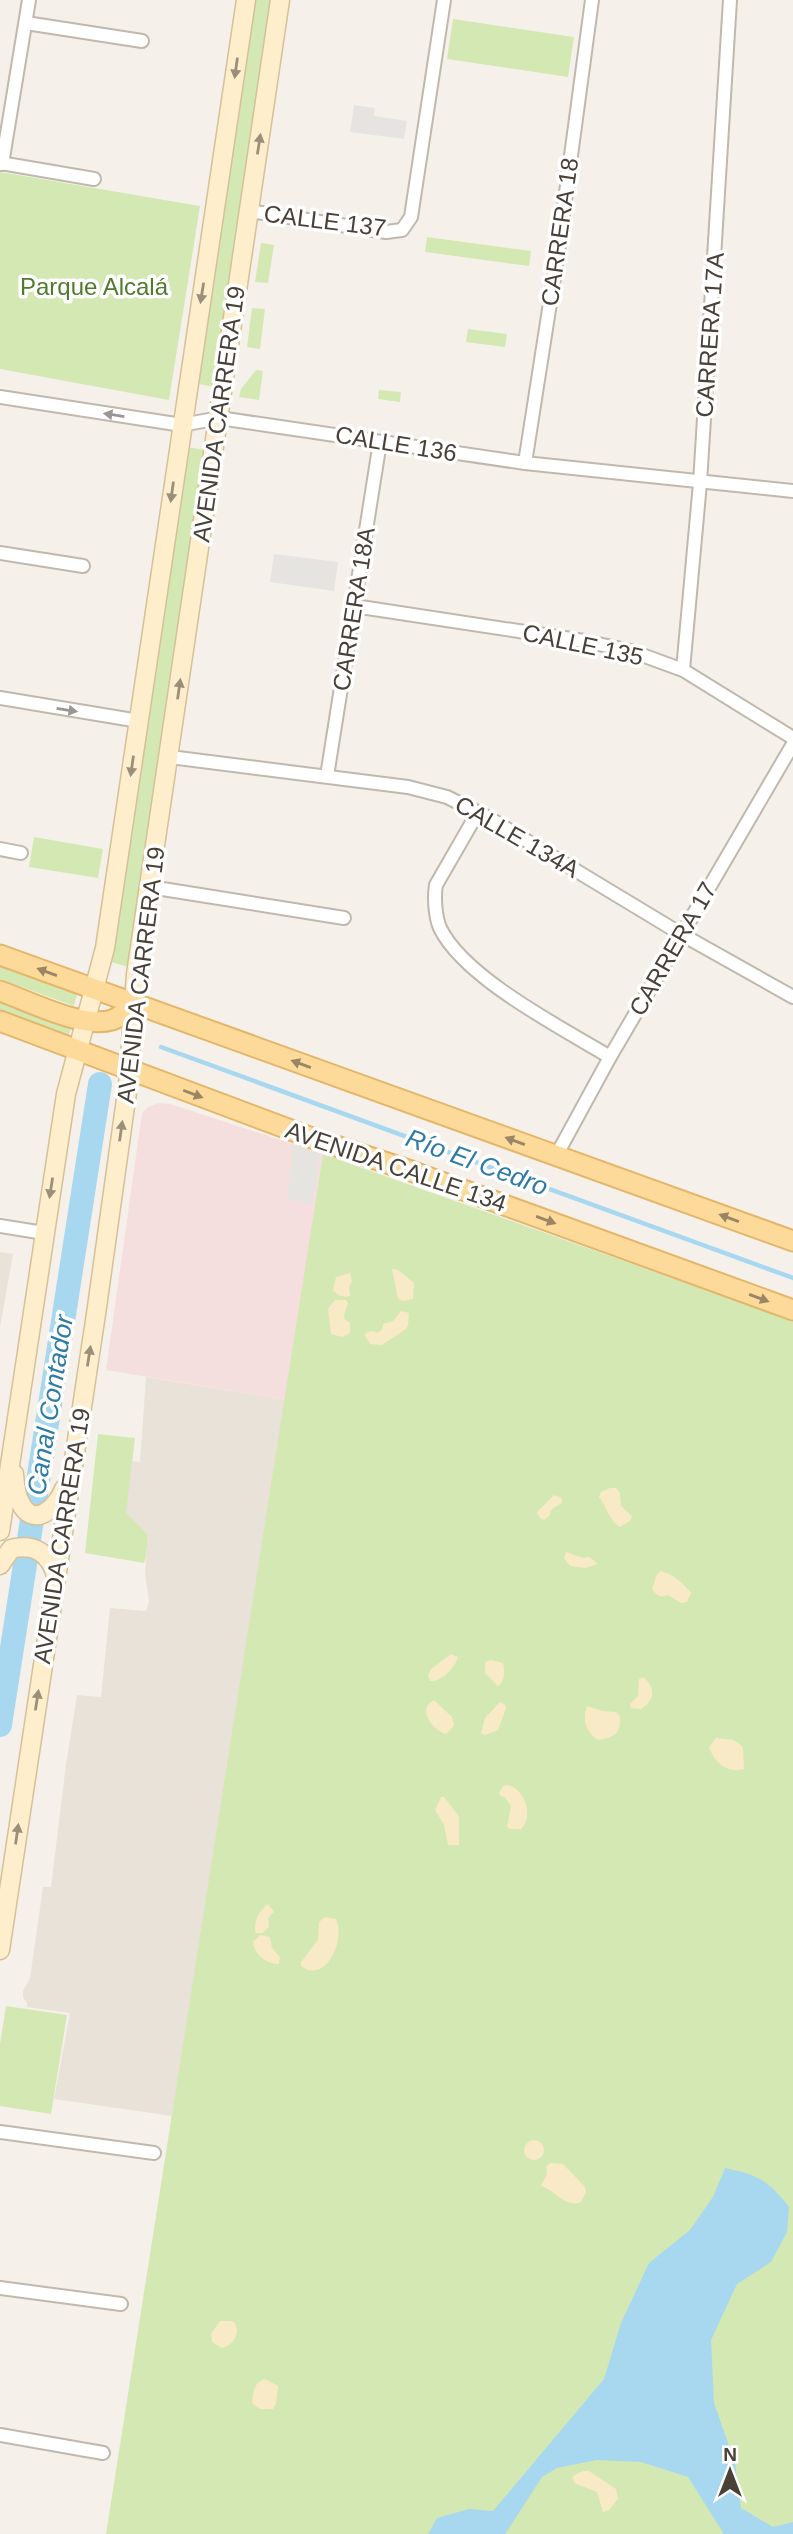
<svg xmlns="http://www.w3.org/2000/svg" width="793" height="2534" font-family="Arial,sans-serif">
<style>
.residential{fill:#e9e2d8}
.medical{fill:#f5dfde}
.green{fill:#d4e8b3}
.sand{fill:#f8eac7}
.parking{fill:#e6e4e1}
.water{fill:#a7d8f0}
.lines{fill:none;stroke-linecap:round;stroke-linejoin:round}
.stream{stroke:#a7d8f0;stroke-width:4.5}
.river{stroke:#a7d8f0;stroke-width:24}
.minor-casing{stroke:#c0b8ac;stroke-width:16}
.secondary-casing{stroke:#d4c19a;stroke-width:21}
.primary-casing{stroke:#e3b669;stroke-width:23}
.minor{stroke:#fff;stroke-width:12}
.secondary{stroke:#feeecb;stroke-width:18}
.primary{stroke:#fdda9a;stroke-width:19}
.oneway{fill:#9a8f7a}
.oneway2{fill:#9b9692}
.oneway3{fill:#9a8664}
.labels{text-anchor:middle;stroke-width:7;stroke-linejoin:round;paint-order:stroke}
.street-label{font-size:24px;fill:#494138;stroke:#fff}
.park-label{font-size:24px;fill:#4f7b2b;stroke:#fff}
.water-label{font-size:26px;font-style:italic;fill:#2e7ba5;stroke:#fff}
</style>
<rect width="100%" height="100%" fill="#f5f1ea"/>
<!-- residential -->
<g class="residential">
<path d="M0,1252L13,1254L0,1328Z"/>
<path d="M146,1377L286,1400L172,2116L54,2099L70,2013L27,2007V2003L23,1997V1991L30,1978L43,1887H51L66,1764L77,1695L101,1697L110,1608L146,1611L149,1602L145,1572L148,1535L125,1513L132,1461L140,1462Z"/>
</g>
<!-- medical -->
<path class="medical" d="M159,1103L171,1104L323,1154L286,1400L106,1370L142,1113L148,1107Z"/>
<!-- green -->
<g class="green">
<path d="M254,0H273L215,387L198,384Z"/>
<path d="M453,19L574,37L568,77L447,59Z"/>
<path d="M0,172L200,206L169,400L0,369Z"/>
<path d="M427,237L531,251L529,266L425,252Z"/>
<path d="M261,243L274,245L268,283L255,282Z"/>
<path d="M252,308L265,309L260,349L247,347Z"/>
<path d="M468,329L507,334L505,347L466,342Z"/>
<path d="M256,370L263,371L259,400L239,397L241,389Z"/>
<path d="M379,390L401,392L400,402L378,399Z"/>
<path d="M186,447L206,450L132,968L111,962Z"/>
<path d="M34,837L103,849L98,878L29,867Z"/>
<path d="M0,960L79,988L74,1006L0,979Z"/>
<path d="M0,996L72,1023L69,1036L0,1012Z"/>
<path d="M323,1154L793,1321V2534H106Z"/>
<path d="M98,1434L135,1438L126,1513L148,1535L146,1557L144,1563L85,1553Z"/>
<path d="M6,2006L67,2015L51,2114L0,2106V2044Z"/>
</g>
<!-- sand -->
<g class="sand">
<path d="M392,1269L398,1270L414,1283L413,1299L403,1301L398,1299Z"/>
<path d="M350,1273L352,1282L349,1286L350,1296C344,1298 338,1296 333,1290L336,1277Z"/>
<path d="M335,1300H346L348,1303L344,1315L345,1320L350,1323V1333L342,1337L331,1334L328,1309Z"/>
<path d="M401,1311L409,1313L408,1325L406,1329L382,1345L370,1344L364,1335L366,1333L372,1331L377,1333L382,1330L383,1324L393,1321Z"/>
<path d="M610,1488H616L620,1493L621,1506L632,1516L630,1521L620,1527C609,1521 607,1507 599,1497L601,1492Z"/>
<path d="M554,1495L562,1498V1503L552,1509L549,1516L544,1520L540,1518L537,1512Z"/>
<path d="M566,1552L583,1558L589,1557L598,1564L585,1568L570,1566L564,1558Z"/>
<path d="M661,1571C674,1575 682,1582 691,1593L687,1602L681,1603L668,1595C660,1598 657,1596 652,1589L657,1574Z"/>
<path d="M451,1654L458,1657C455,1668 441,1682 430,1681L428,1675L431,1669Z"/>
<path d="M491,1660L503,1663C505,1671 505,1681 498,1686L485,1673V1662Z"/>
<path d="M644,1677C655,1689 656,1699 641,1709L631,1708L630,1704L638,1696L639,1679Z"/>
<path d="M434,1700L452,1717L454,1726L446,1734C433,1731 416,1708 434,1700Z"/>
<path d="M500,1702L505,1705L506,1708L498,1730L485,1735L481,1733L485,1718Z"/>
<path d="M587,1706L603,1711L616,1712L620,1716C621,1734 615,1737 598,1740C586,1732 582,1720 587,1706Z"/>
<path d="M716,1738L734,1740L743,1747L744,1769C727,1774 714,1762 709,1747Z"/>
<path d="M508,1785C525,1789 534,1817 521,1829H511L507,1827L511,1806L505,1797L501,1796L499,1793L503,1786Z"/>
<path d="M441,1797H444L459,1816V1845H448L444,1825L435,1810Z"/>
<path d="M268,1904L274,1912L268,1918L269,1927L263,1933H256C252,1923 260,1910 268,1904Z"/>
<path d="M325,1917L336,1919C346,1939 326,1985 301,1966V1962L318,1940L319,1922Z"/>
<path d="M260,1935L270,1937L272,1948L280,1957L279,1964C266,1964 255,1955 253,1942Z"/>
<circle cx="534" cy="2150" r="10"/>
<path d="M550,2163L563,2164L585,2187L586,2192L581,2202C564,2208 556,2190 541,2186L547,2174L546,2167Z"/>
<path d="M220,2321H233C242,2331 234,2345 222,2348L212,2342L211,2334Z"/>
<path d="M265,2379L278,2386L276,2404L273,2409H260L252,2403C253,2392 254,2382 265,2379Z"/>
<path d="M583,2471H589L616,2489L618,2499L609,2510L603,2512L597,2492L574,2483L573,2476Z"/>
</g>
<!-- parking -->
<g class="parking">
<path d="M354,105L375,108L374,116L407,121L404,139L350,132Z"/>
<path d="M274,554L338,562L334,591L270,582Z"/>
<path d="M293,1144L320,1153L312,1204L287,1200Z"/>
</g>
<!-- water -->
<path class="water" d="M725,2168C758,2175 768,2180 789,2207L787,2232L771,2262L737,2284L711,2340L714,2403L735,2463L741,2508L773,2527L793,2522V2534H724L688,2477L641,2462L597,2460L557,2468L542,2477L505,2534H428L437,2518L469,2509L493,2511L604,2379L621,2323L649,2263L690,2230L713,2197Z"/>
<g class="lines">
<!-- stream -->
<path class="stream" d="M161,1047L793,1278"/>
<!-- river -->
<path class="river" d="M0,1725L100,1084"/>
<!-- minor casing -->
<g class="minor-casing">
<g id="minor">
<path d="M26,23L142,41"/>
<path d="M0,163L94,179"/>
<path d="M2,164L29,0"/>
<path d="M249,211L386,232L402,230L411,217L444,0"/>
<path d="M0,397L182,425L219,418L525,463L793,491"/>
<path d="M525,463L558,252L592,0"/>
<path d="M0,553L83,566"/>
<path d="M354,606L584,641L631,651L683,670L793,738"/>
<path d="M683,670L700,483L730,0"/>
<path d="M0,698L139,721"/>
<path d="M170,757L408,787L447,797L489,818L681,934L793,997"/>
<path d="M327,776L380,442"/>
<path d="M478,812L436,885C434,897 435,916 440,928C464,978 562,1028 610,1057"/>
<path d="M0,849L21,853"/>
<path d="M150,887L344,918"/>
<path d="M556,1156L610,1057L793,744"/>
<path d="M0,1226L44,1233"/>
<path d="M0,2132L154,2153"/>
<path d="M0,2288L121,2304"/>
<path d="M0,2435L103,2453"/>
</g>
</g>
<!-- secondary casing -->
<g class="secondary-casing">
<g id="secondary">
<path d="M14,1474C15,1483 15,1494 20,1502C33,1530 57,1508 64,1489"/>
<path d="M0,1531L66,1094L105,948L246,0"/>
<path d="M0,1565L11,1549C34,1543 50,1553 56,1576"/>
<path d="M0,1950L96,1314L128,1085L136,974L280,0"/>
</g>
</g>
<!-- primary casing -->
<g class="primary-casing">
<g id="primary">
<path d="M0,955L793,1241"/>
<path d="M0,991C29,1001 82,1029 112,1020C121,1017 128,1010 134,1003"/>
<path d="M0,1021L312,1138L411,1171L793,1310"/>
</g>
</g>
<!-- minor -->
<use href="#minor" class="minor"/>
<!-- secondary -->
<use href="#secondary" class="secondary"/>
<!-- primary -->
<use href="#primary" class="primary"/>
</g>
<!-- one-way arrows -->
<defs><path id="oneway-solid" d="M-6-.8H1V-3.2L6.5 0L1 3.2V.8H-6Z" transform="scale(1.75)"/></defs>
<g class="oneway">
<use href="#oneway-solid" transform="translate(236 68) rotate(98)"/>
<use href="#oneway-solid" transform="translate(259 144) rotate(-81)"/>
<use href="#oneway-solid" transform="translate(202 293) rotate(99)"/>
<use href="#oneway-solid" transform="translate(172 492) rotate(98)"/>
<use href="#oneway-solid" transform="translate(179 689) rotate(-82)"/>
<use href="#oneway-solid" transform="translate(132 766) rotate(98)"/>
<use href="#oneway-solid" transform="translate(121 1131) rotate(-82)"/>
<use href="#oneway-solid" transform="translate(51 1188) rotate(99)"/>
<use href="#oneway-solid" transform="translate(89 1356) rotate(-81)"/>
<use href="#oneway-solid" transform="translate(37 1700) rotate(-81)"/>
<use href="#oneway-solid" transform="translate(17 1834) rotate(-82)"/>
</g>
<g class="oneway2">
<use href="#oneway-solid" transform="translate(114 415) rotate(-171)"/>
<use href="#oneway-solid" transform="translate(67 710) rotate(9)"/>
</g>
<g class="oneway3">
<use href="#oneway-solid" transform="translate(47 972) rotate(-160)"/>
<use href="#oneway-solid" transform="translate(301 1064) rotate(-160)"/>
<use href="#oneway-solid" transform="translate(193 1094) rotate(21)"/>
<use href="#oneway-solid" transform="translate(515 1141) rotate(-160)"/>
<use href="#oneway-solid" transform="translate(729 1218) rotate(-160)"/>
<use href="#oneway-solid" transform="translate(546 1220) rotate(20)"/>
<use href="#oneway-solid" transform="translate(759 1298) rotate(20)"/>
</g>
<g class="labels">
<!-- street labels -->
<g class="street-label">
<text transform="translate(325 221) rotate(7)" y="8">CALLE 137</text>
<text transform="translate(560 232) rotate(-82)" y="8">CARRERA 18</text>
<text transform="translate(710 335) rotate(-86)" y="8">CARRERA 17A</text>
<text transform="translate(219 414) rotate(-82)" y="8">AVENIDA CARRERA 19</text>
<text transform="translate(396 444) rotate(9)" y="8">CALLE 136</text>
<text transform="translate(354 609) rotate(-81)" y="8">CARRERA 18A</text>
<text transform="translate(583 645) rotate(12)" y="8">CALLE 135</text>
<text transform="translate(517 837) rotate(30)" y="8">CALLE 134A</text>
<text transform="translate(673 949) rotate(-60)" y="8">CARRERA 17</text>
<text transform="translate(141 975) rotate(-83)" y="8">AVENIDA CARRERA 19</text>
<text transform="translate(396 1167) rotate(19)" y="8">AVENIDA CALLE 134</text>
<text transform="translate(62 1536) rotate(-81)" y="8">AVENIDA CARRERA 19</text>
</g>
<!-- park labels -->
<g class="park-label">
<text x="94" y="295">Parque Alcalá</text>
</g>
<!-- water labels -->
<g class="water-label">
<text transform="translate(477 1162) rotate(20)" y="9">Río El Cedro</text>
<text transform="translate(50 1405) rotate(-81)" y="9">Canal Contador</text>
</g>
</g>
<!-- north arrow -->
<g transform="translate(730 2471)" stroke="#ffffff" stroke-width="5" paint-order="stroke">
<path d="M0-5L12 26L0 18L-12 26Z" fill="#494138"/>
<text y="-10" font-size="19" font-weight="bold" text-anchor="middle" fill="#494138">N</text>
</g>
</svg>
